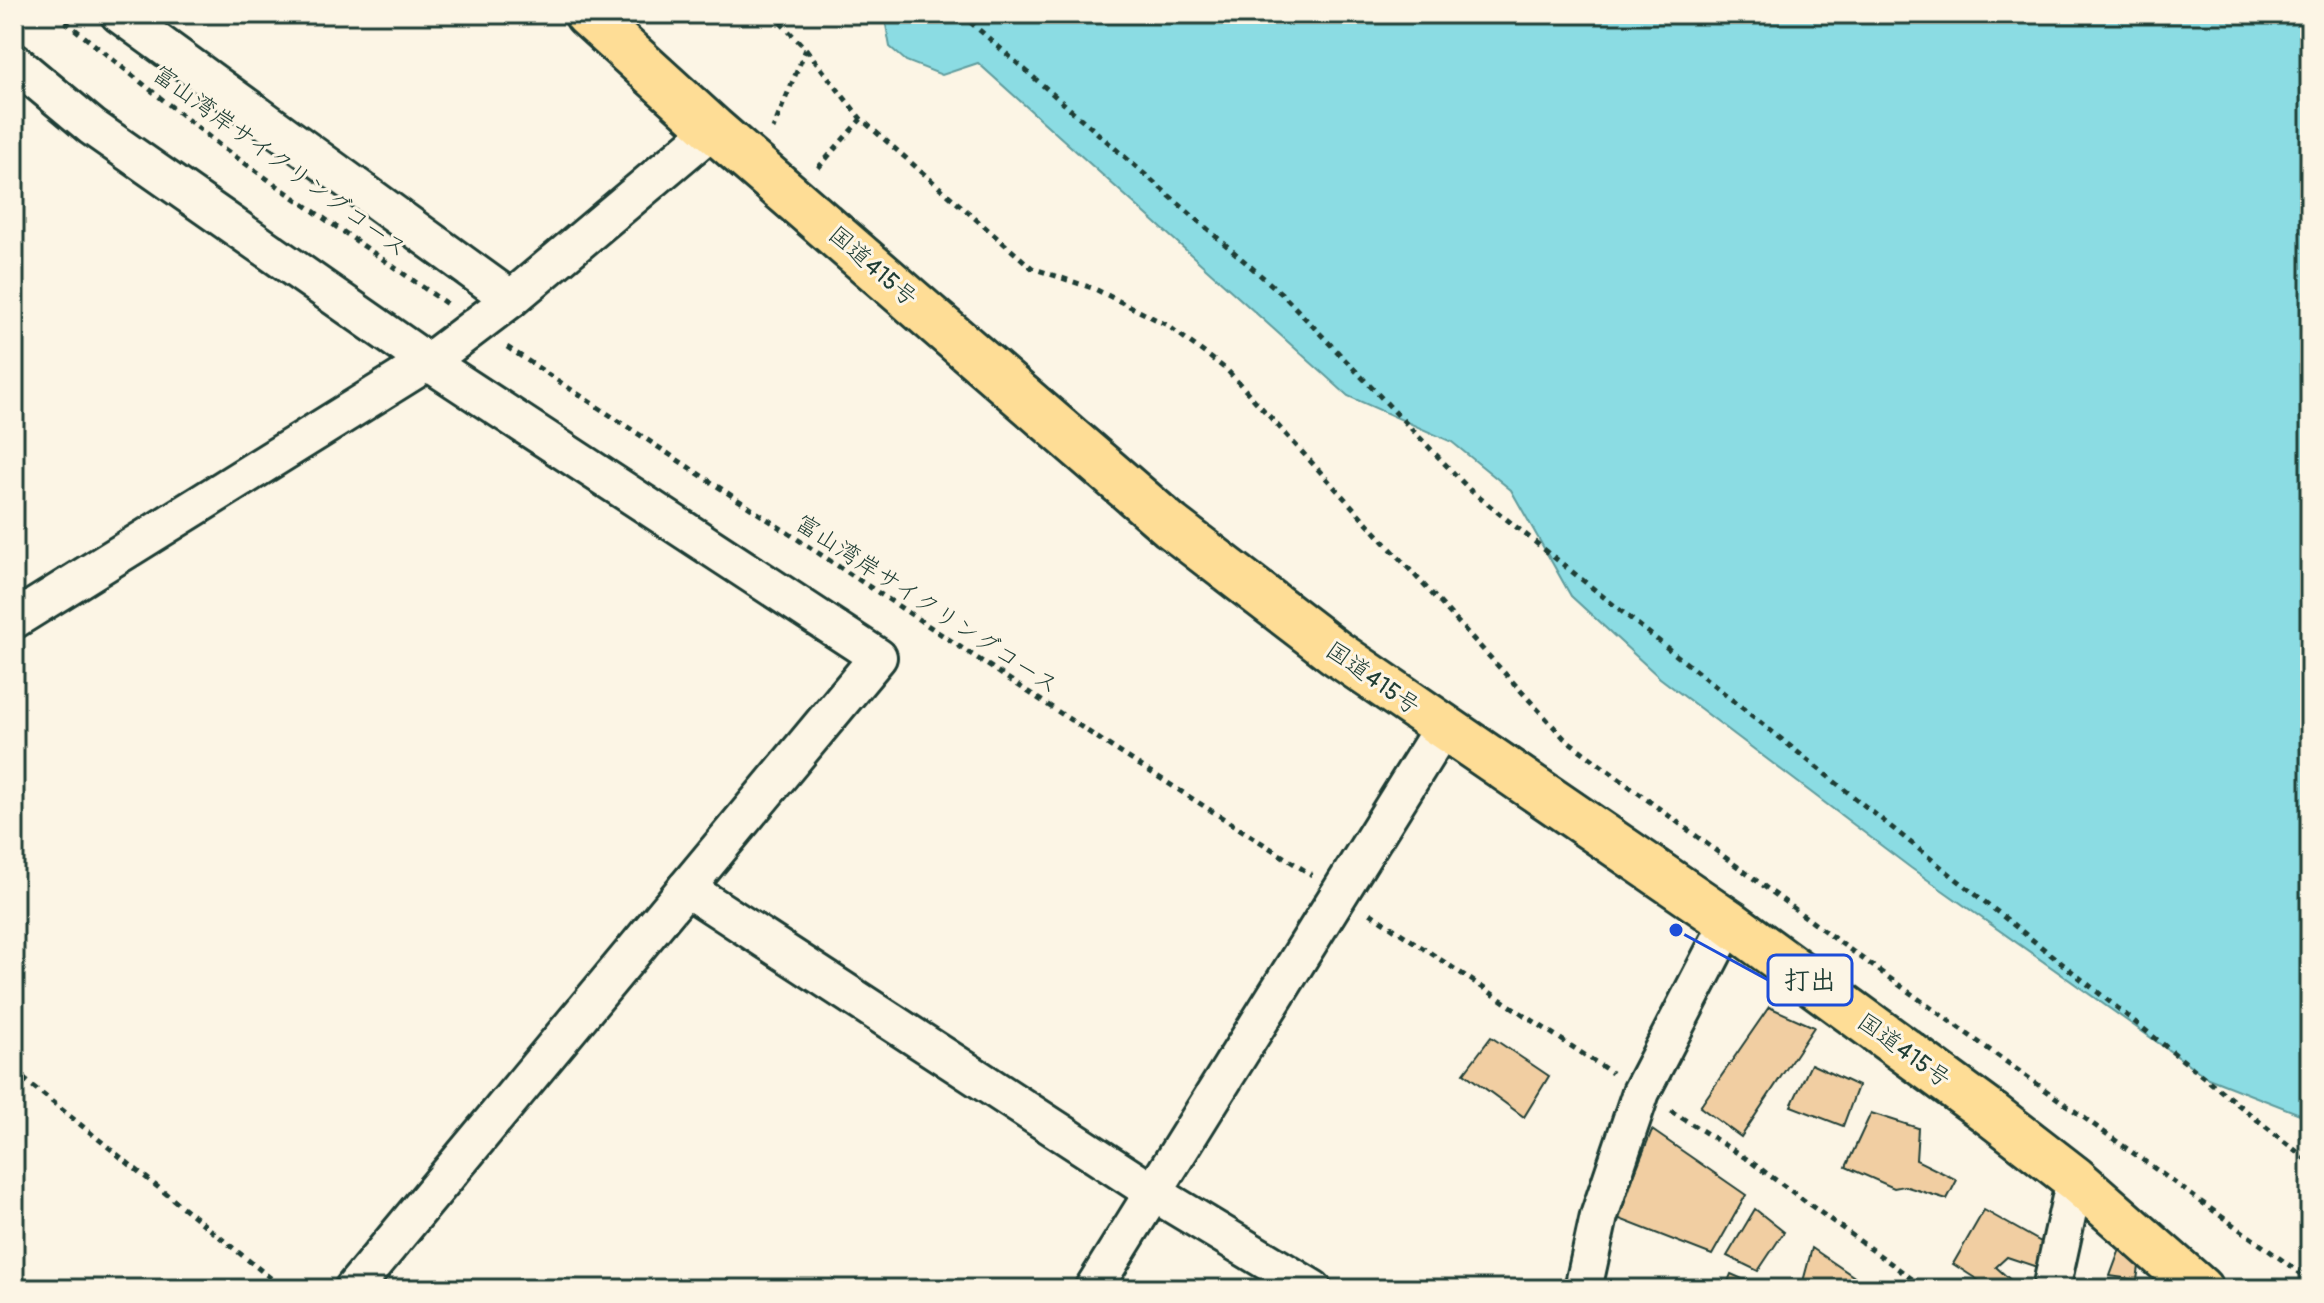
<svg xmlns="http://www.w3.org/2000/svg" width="2324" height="1303" font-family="Pangolin,'Klee One',sans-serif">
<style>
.water{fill:#8bdce3;stroke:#609c9d;stroke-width:2}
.building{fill:#f1cea2;stroke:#1f3d34;stroke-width:2}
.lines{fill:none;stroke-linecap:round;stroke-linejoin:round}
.minor-casing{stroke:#1f3d34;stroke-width:42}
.highway-casing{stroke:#1f3d34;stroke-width:50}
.path{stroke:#1f3d34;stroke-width:5;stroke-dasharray:6 6;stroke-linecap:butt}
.minor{stroke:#fcf5e5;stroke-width:36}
.highway{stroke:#fedd96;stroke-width:44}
.labels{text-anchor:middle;stroke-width:6;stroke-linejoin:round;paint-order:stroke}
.street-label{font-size:24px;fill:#1f3d34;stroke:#fcf5e5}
.leader{fill:none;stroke:#1d4ed8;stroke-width:3}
.callout-dot{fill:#1d4ed8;stroke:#fcf5e5;stroke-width:3}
.callout{fill:#fcf5e5;stroke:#1d4ed8;stroke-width:3}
.callout-label{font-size:26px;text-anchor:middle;font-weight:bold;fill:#1f3d34}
</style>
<rect width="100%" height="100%" fill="#fcf5e5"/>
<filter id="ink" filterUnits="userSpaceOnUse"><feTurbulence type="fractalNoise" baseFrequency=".0125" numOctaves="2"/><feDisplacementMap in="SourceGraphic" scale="16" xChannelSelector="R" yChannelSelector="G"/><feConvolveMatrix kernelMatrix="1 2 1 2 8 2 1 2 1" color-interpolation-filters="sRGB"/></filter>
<g filter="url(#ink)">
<!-- water -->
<path class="water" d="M884,14H2310V1118L2208,1078L1911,868L1660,678L1571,596L1511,490L1452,442L1348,396L978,63L942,75L906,61L890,47Z"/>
<!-- building -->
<g class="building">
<path d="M1769,1007L1814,1027L1741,1137L1700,1107Z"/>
<path d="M1491,1037L1549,1076L1524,1117L1464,1073Z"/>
<path d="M1811,1064L1858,1086L1843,1126L1791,1106Z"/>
<path d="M1871,1113L1918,1128L1916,1160L1957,1180L1947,1199L1904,1186L1894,1188L1846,1167Z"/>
<path d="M1652,1130L1746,1195L1712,1255L1617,1218Z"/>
<path d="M1755,1209L1784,1232L1758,1271L1727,1256Z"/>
<path d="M1984,1210L2048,1246L2043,1269L2007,1257L1996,1267L2015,1284L2007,1289H1992L1953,1264Z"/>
<path d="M1812,1248L1872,1289H1801Z"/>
<path d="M2120,1249L2140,1260L2137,1280L2110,1276Z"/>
<path d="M1731,1274L1765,1289H1725Z"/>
</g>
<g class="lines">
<!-- minor casing -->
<g class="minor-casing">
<g id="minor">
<path d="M119,14L511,299"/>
<path d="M14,62L92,127L428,362L878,657L353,1289"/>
<path d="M14,620L428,362L511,299L713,129"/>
<path d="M686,888L1154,1193L1313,1289"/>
<path d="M1093,1289L1443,727"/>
<path d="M1583,1289L1599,1216L1641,1092L1729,922"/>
<path d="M2051,1289L2075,1179"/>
</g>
</g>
<!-- highway casing -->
<g class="highway-casing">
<path id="highway" d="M587,14L713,129L1171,526L1335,652L1729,922L1986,1110L2075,1179L2200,1289"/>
</g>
<!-- path -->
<g class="path">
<path d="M56,14L223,148L447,304"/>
<path d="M772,14L806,49L773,129"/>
<path d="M961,14L1282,294L1470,490L2310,1162"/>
<path d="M806,49L861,119"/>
<path d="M818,168L861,119L1032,268L1095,289L1167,325L1227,370L1564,738L1838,941L2310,1280"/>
<path d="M507,347L1113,748L1312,875"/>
<path d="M1370,913L1612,1073"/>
<path d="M14,1071L284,1289"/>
<path d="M1671,1111L1747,1159L1926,1289"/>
</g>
<!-- minor -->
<use href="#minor" class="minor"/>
<!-- highway -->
<use href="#highway" class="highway"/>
</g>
</g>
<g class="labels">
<!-- street labels -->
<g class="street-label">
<text transform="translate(280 161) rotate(36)" y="8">富山湾岸サイクリングコース</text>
<text transform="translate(873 266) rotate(41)" y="8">国道415号</text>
<text transform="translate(927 604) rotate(33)" y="8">富山湾岸サイクリングコース</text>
<text transform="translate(1373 678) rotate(35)" y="8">国道415号</text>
<text transform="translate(1904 1050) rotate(36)" y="8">国道415号</text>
</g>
</g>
<!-- callouts -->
<path class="leader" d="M1676 930L1768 980"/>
<circle class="callout-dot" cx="1676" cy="930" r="8"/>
<rect class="callout" x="1768" y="955" width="84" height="50" rx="8"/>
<g class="callout-label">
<text x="1810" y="989">打出</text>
</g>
<!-- margin -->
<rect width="2324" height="1303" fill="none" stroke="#fcf5e5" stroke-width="48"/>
<rect x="24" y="24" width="2276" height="1255" fill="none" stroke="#1f3d34" stroke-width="3" filter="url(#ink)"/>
</svg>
